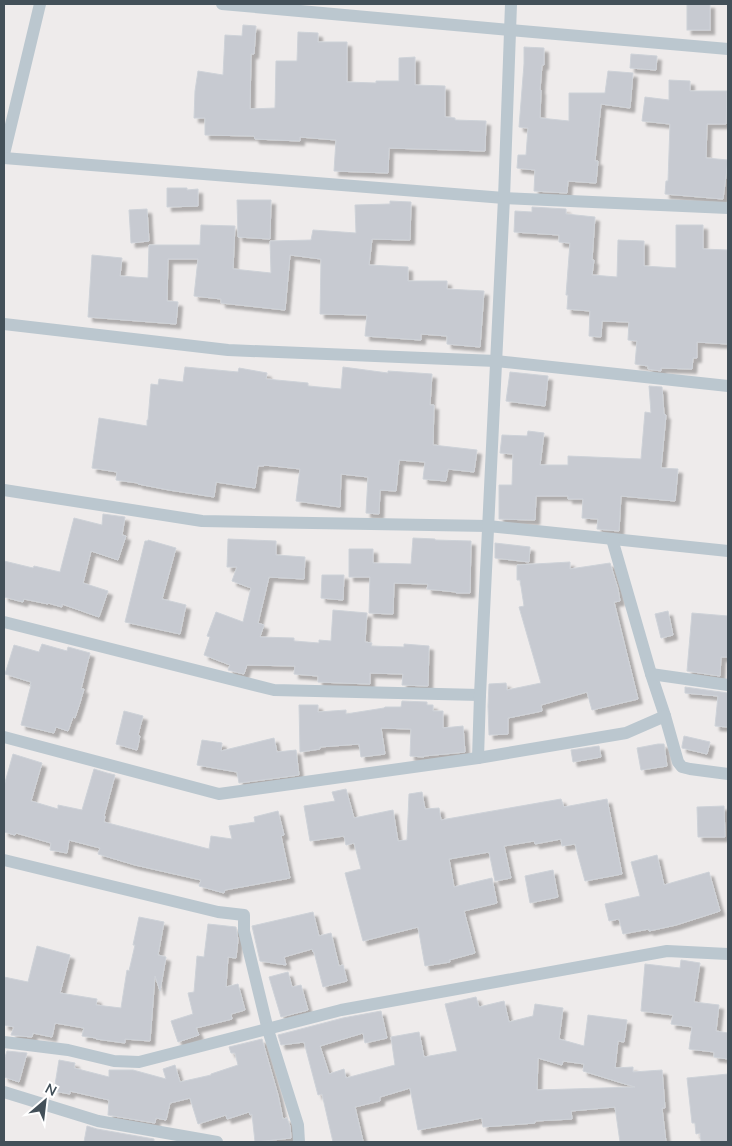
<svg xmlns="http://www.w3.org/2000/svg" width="732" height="1146" font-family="Mulish,sans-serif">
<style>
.building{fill:#c7cad1;stroke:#ced2d8;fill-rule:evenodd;filter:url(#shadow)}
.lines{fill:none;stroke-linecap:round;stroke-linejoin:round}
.street{stroke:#bbc7cf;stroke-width:12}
</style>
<defs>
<filter id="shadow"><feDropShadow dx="4.5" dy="4.5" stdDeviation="1" flood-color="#0004"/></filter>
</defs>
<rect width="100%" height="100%" fill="#eeebeb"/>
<!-- building -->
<g class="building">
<rect x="687" y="4" width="23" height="26"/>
<path d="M243,25L256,26L254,54H251L250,109L275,108L276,61H297L298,32L318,33V42H347V82L376,83V81H399V58L415,57V85L445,86V117L455,118V120L486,121L485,151L389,148L388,173L334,171L336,140L300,137V141L255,139L254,136L205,135V118H194L195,91L198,71L223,75L225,35L242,36Z"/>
<path d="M524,47L544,48V65H542L540,90H541L540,118L569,121V93H605L608,71L633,73L630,108L601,104L595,161H598L596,183L568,181L567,193L534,191L535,170L517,168L518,155H526L528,128L519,127L524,64Z"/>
<path d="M631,54L657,56L656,70L630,68Z"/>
<path d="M669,80L690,81V91H727L726,124H707L706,158L728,160L723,199L665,194L666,181H668L670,124L642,121L645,97L669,100Z"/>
<path d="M167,188H187V190L198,189V206L167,207Z"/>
<path d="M237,200H271L270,239L238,237Z"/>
<path d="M390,201L411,202L410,240L372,239L369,265L408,267V281H447V289L484,291L480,347L447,344V336L421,334V340L365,336L367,315L320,314L321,259L290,255L285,310L221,303V299L194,296L198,259H168L167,301L178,302L176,324L88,317L92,255L122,258L120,276L148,278L149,245H200L201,225L235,226L233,269L271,273L270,241L311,240L313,230L356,233L355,205L390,204Z"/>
<path d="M532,207L566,209V214L595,217L592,260H594L592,275L617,277L618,240L644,241V266L676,268V225H703V249L728,250V344L697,342V358H693L692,369L661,368V371L648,369V366L635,364L637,341L628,340L629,322L602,321L601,337L589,336L590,311L567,309L568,295H566L570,243L559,242V235L514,232L515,211L532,212Z"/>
<path d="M147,209L149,241L131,243L129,210Z"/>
<path d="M185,367L238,372L239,368L267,373L266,379L308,383V386L341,389L343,367L388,373V371L432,374L430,405H434L433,445L477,450L474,472L448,469L446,481L423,479L425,462L399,460L396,491L380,490L379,514L366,513L368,477L341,474L340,507L296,501L300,469L264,465V466H258L255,488L216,482L214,497L169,490L138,484V483L116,480L117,472L92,468L99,418L147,426V420H148L151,384L158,385L159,379L183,382Z"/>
<path d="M510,372L548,376L545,406L506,401Z"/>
<path d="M649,386L662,387L664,414L666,415L661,468L678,469L675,501L621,496L619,531L597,529L598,519L582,518L583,499H568V496H536L535,520L499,519V485H512L513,454L500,453L502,435L527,436L528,431L544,433L540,465H568V456L641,459L645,412L651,413Z"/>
<path d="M103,514L125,517L122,535L126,536L118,560L91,551L83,583L108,591L99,617L62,604V607L48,603V604L24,599L23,602L4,597V561L33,568L34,566L60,572L74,518L102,525Z"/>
<path d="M413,538L435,539V540L471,541L470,593H456V592L427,589L428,584L394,583L393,614L369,613L370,577H349V549H373V563L411,564Z"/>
<path d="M228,539L276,541V555L305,557L304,579L269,577L258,623L264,625L260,637L294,638V641L319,643V640L331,641L333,610L367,613L365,642L372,643L371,646L404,647V644L429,646L428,686L402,685L403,674L370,673V684L318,682V676L294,674L295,666L247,665L244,674L228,670L230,665L204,655L210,637L207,636L216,612L243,622L251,588L232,581L237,567H227Z"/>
<path d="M148,540L176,548L162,599L186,605L180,634L125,622L145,541H148Z"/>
<path d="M495,543L530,547L529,562L495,558Z"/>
<path d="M570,562V569L610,563L618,589L620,601L614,602L638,699L592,710L587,692L541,705L542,711L508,718V734L489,735L488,706L489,684L506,683L507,690L541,683L519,607L524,606L520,580H517V565Z"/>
<path d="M322,575H344L343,600L321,598Z"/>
<path d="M668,611L673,635L661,638L655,614Z"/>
<path d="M692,613L728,616V657H721L720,676L687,671Z"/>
<path d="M42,644L67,651L68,647L90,653L81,689H84L79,706L75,718L73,717L68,731L56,727L54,733L21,725L31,685H30L31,682L5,674L14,645L39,652Z"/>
<path d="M685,687L728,693V727L715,726L718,696L685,693Z"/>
<path d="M402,701L427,702V705H433V711H443V728L463,726L465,752L424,756V757L410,756L411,729L381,728L385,754L361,757L359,744L320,747V749L300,752L299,705H318V712L346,710V714L384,708L385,707H401Z"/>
<path d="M124,711L143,716L138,735L140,736L137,750L116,744Z"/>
<path d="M684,736L710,742L707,754L682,748V746Z"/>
<path d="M274,738L277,752L296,750L299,775L239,783L237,772L197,765L202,740L222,743L221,751Z"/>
<path d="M658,744H664L667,766L641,770L637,748Z"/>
<path d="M599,746L601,757L573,762L571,750Z"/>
<path d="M13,754L42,763L31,801L58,809V805L82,810L94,769L107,773L115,775L104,816H105L104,822L209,849L211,836L232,839L229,826L255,822L254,817L278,811L284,835L281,836L290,878L225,890L224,893L199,886L201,880L135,865L98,854L100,848L69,840L67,853L50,850L51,843L16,833L15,835L4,832V786Z"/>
<path d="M346,789L354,818L393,810L398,841L407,840L409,794L422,792L425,809L439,808L441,820L561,799L564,807L607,799L622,874L585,881L575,844L562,846L561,839L535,844L534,841L504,846L511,878L495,881L489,852L449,859L454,887L492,878L497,903L464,911L475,953L449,960L450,962L425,966L418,927L363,941L345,873L361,869L354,843L346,845L344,836L310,841L304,806L335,801L332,792Z"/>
<path d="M724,806L725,837H698L697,807Z"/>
<path d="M657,855L664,885L709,872L720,911L676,925L649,931V929L623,934L619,919L609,921L605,904L640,896L631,862Z"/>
<path d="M553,870L558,897L530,903L525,876Z"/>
<path d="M313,912L319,936L331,933L339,966L343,965L347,981L323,987L314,952H313L312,949L284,957L286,965L260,961L252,926Z"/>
<path d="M139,917L164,922L158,955L166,957L160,991L155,976L150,1041L125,1039V1043L96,1039V1038L82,1036L84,1028L55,1023L52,1037L33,1033L32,1037L11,1035L14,1027L4,1025V977L28,982L37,946L70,955L60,993L97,999L96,1005L121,1008L127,970L129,971L135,945H133Z"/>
<path d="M208,924L236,927L238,940L236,958L228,957L226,987L238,984L245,1010L231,1014L232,1019L196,1028L199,1035L178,1042L171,1021L193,1014L188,993L194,992L197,956L204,957Z"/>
<path d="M681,960L700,963L694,1002L719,1005L716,1031L728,1033V1059L714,1057V1052L689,1049L692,1027L671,1024L673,1015L641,1011L645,964L680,968Z"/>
<path d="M288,972L292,987L301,985L308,1010L281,1017L269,977Z"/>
<path d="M476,997L479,1007L504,1001L509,1022L533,1016L535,1004L563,1008L559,1039L584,1046L588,1015L627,1020L624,1042L618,1041L615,1068L633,1067V1072L662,1070L665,1108H662L666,1142H620L615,1107L571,1111L572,1119L535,1121V1123L483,1127L482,1118L418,1130L410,1088L380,1097V1101L355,1107L363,1141L355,1142H333L322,1094L318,1095L304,1042L281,1045L278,1035L343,1018L381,1011L387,1038L365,1043L363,1033L320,1046L329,1074L344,1069L346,1078L395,1065L391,1037L419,1032L424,1057L457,1051L445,1004ZM538,1058L562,1065L563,1061L584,1064L583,1071L635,1087L537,1090Z"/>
<path d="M262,1039L278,1095L283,1119L287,1118L290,1126L291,1138L255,1142L252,1114L250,1115L249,1112L227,1119L226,1115L198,1124L190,1098L170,1103L166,1120L156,1118L155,1123L108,1115L109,1100L70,1091V1094L54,1091L59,1060L75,1063L74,1068L109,1077V1070H133L166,1079L163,1069L175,1065L180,1082L211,1075V1074L238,1065L235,1053H231L229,1047Z"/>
<path d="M7,1051L27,1053L19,1082L4,1077V1060Z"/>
<path d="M728,1074V1142H701L700,1133L696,1134L695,1123H692L687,1078Z"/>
<path d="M87,1126L97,1129L154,1139V1142H84Z"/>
</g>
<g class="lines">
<!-- street -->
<g class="street">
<path d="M222,4L510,30L728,49"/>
<path d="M4,154L40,4"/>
<path d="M4,158L504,198L728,208"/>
<path d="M4,324L228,350L496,361L728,386"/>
<path d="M4,490L202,521L488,526L728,551"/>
<path d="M612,539L651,674L665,716"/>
<path d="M4,622L274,690L480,695"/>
<path d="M651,674L728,685"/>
<path d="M4,737L219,794L478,758L626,733L665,716L678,762L682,767L690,769L728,774"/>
<path d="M478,758L480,695L504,198L511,4"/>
<path d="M4,860L218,912L244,915V931L268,1030L298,1125L299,1142"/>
<path d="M4,1042L68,1050L114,1061L139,1062L341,1010L667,951L728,954"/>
<path d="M4,1092L98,1121L217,1142"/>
</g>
</g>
<!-- border -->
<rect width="732" height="1146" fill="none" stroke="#435059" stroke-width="10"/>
<!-- north arrow -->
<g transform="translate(45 1101) rotate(28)" stroke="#ffffff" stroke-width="4" paint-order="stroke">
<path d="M0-4L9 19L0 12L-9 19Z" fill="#435059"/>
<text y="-8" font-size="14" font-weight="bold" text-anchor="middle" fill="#435059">N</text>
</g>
</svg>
